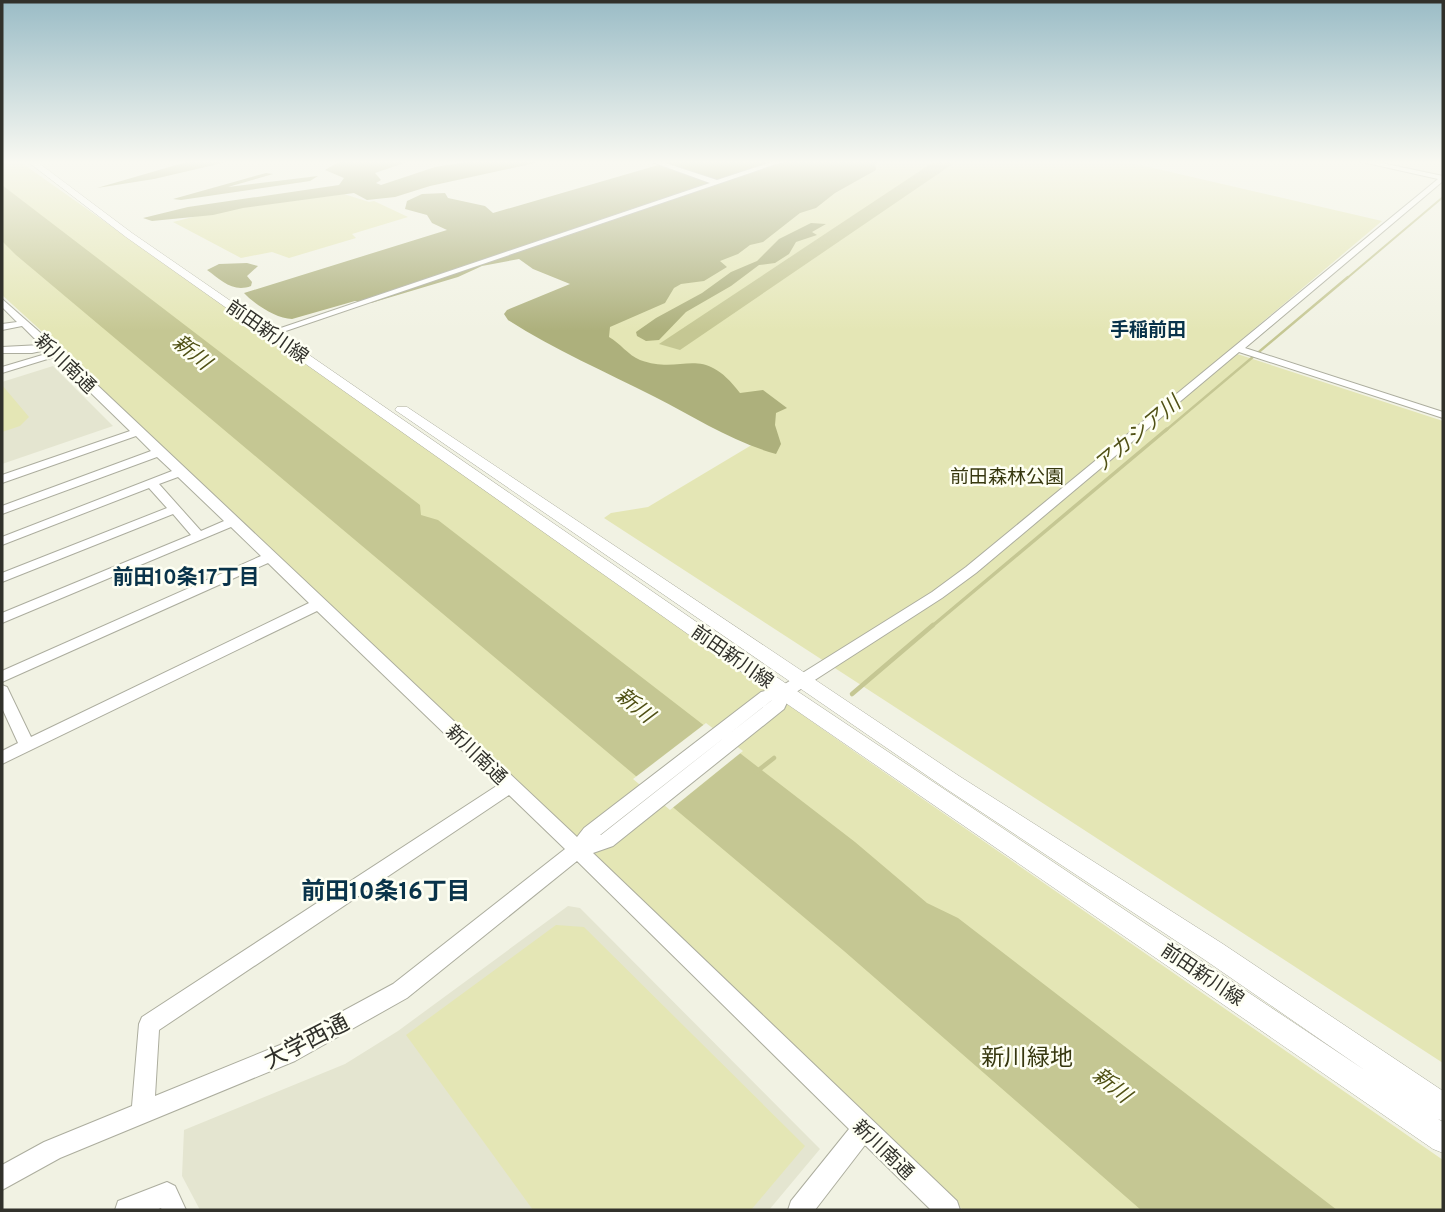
<svg xmlns="http://www.w3.org/2000/svg" width="1445" height="1212" font-family="Overpass,'Noto Sans JP',sans-serif">
<style>
.built{fill:#e4e5d0}
.green{fill:#e4e6b5}
.forest{fill:#adb07c}
.water{fill:#c5c793}
.pier{fill:#f1f2e3}
.lines{fill:none;stroke-linecap:round;stroke-linejoin:round}
.stream-far3{stroke:#c5c793;stroke-width:2}
.stream-far2{stroke:#c5c793;stroke-width:2.5}
.stream-far1{stroke:#c5c793;stroke-width:3.5}
.stream{stroke:#c5c793;stroke-width:4.5}
.minor-casing{stroke:#acad9e;stroke-width:2}
.major-casing{stroke:#acad9e;stroke-width:1}
.minor{fill:#fff;fill-rule:evenodd}
.major{fill:#fff;fill-rule:evenodd}
.labels{text-anchor:middle;stroke-width:5;stroke-linejoin:round;paint-order:stroke}
.far-quarter-label{font-size:19px;font-weight:bold;fill:#09334a;stroke:#fefff3}
.street-label{font-size:19px;fill:#31312b;stroke:#fefff3}
.park-label{font-size:19px;fill:#37380f;stroke:#fefff3}
.water-label{font-size:21px;font-style:italic;fill:#505115;stroke:#fefff3}
.neighbourhood-label{font-size:21px;font-weight:bold;fill:#09334a;stroke:#fefff3}
.near-street-label{font-size:23px;fill:#31312b;stroke:#fefff3}
.near-park-label{font-size:23px;fill:#37380f;stroke:#fefff3}
.near-neighbourhood-label{font-size:24px;font-weight:bold;fill:#09334a;stroke:#fefff3}
</style>
<rect width="100%" height="100%" fill="#f1f2e3"/>
<!-- built -->
<g class="built">
<path d="M53,366L113,426L2,464V382Z"/>
<path d="M568,906L580,908L820,1149L769,1210H200L182,1176L184,1130L345,1064L398,1031Z"/>
</g>
<!-- green -->
<g class="green">
<path d="M2,161H19L855,752L1443,1160V1210H963L113,401L58,346L2,295Z"/>
<path d="M785,161H1123L1382,221L1228,351L1443,421V1063L604,518L611,513L648,507L755,443L511,314L578,286L595,249L566,237Z"/>
<path d="M344,194L369,202L374,201L408,217L352,234L356,238L289,258L272,252L241,258L173,222L217,211Z"/>
<path d="M2,385L29,417L20,426L2,432Z"/>
<path d="M556,925L584,927L805,1146L751,1210H533L406,1035Z"/>
</g>
<!-- forest -->
<g class="forest">
<path d="M190,161H231L154,179L97,188Z"/>
<path d="M340,161H410L375,173L381,180L376,183L381,185L435,167L473,161H544L430,186L395,197L367,200L354,193L243,208L213,215L152,221L143,218L188,207L339,185L344,178L325,170Z"/>
<path d="M672,161H880L875,165L876,170L835,193L816,208L800,213L763,242L750,245L738,254L720,261L727,267L704,281L681,284L674,288L665,303L610,327L609,337C620,343 628,355 640,360C684,376 701,342 740,393L763,390L787,408L776,413L775,425L781,444L776,454C732,442 695,417 655,397C606,372 555,350 508,320L504,314L507,310L570,284L533,269L519,259L482,266L458,277L371,303L355,301L292,319C277,319 254,304 244,293L447,230L432,223L427,215L405,209L407,201L422,194L445,193L448,198L485,206L493,213Z"/>
<path d="M266,173L273,174L228,187L318,176L310,181L181,200L173,199Z"/>
<path d="M811,223L826,224L812,232L817,235L796,242L789,254L775,263L759,265L731,286L686,312L659,340L646,341L637,336L636,332L656,318L702,293L731,272L757,261L779,239Z"/>
<path d="M247,263L258,266L247,276L252,282L251,286C233,293 221,280 207,270L219,264Z"/>
</g>
<!-- water -->
<g class="water">
<path d="M935,161H957L680,350L659,344Z"/>
<path d="M2,185L420,505L421,515L438,520L855,842L927,903L958,918L1337,1210H1141L844,951L16,255L2,241Z"/>
</g>
<!-- pier -->
<path class="pier" d="M706,723L743,751L670,810L633,779Z"/>
<g class="lines">
<!-- stream-far3 -->
<path class="stream-far3" d="M1346,279L1443,197"/>
<!-- stream-far2 -->
<path class="stream-far2" d="M1165,431L1348,277"/>
<!-- stream-far1 -->
<path class="stream-far1" d="M931,627L1167,429"/>
<!-- stream -->
<g class="stream">
<path d="M852,694L933,625"/>
<path d="M756,772L774,758"/>
</g>
<!-- minor casing -->
<g class="minor-casing">
<g id="minor">
<path d="M649,161H659L717,180L775,161H785L274,335L266,333L710,183Z"/>
<path d="M1358,161H1372L1443,176V181L1245,348L1443,412V418L1239,352L976,573L942,598L790,696L784,709L613,846L593,853L957,1201L960,1210H931L865,1145L815,1210H788L791,1201L849,1129L577,861L407,998L295,1061L60,1158L2,1190V1165L44,1142L132,1106L139,1024L142,1017L498,785L317,611L2,764V751L18,743L2,708V685L7,687L31,737L309,603L268,563L2,682V671L261,556L231,527L2,623V613L191,535L173,514L2,582V573L167,508L149,488L2,545V537L172,471L157,457L2,514V506L151,451L136,436L2,483V475L130,431L54,357L2,373V367L49,353L46,350L32,353H2V347L41,345L22,326L2,330V324L17,322L2,307V299L61,351L577,837L584,828L761,692L780,687L932,592L966,567L1438,179ZM178,477L224,521L201,531L159,484ZM772,700L601,835H600L771,701ZM509,795L565,849L393,984L280,1045L155,1096L159,1030Z"/>
<path d="M167,1182L175,1186L186,1210H162L161,1208L156,1210H115L118,1201Z"/>
</g>
</g>
<!-- major casing -->
<g class="major-casing">
<path id="major" d="M27,161H36L132,233L791,687L1366,1071L1205,960L945,788L395,410L397,407H407L959,776L1223,944L1443,1091V1121L1438,1119L1443,1122V1153L1433,1149L777,697L126,237Z"/>
</g>
<!-- minor -->
<use href="#minor" class="minor"/>
<!-- major -->
<use href="#major" class="major"/>
</g>
<!-- sky -->
<linearGradient id="sky" x2="0" y2="1"><stop stop-color="#9abcc6"/><stop offset="0.49" stop-color="#f9f9f2"/><stop offset="1" stop-color="#f9f9f2" stop-opacity="0"/></linearGradient>
<rect width="1445" height="331" fill="url(#sky)"/>
<g class="labels">
<!-- far-quarter labels -->
<g class="far-quarter-label">
<text x="1148" y="336">手稲前田</text>
</g>
<!-- street labels -->
<g class="street-label">
<text transform="translate(268 331) rotate(35)" y="7">前田新川線</text>
<text transform="translate(66 363) rotate(44)" y="7">新川南通</text>
<text transform="translate(733 656) rotate(35)" y="7">前田新川線</text>
<text transform="translate(477 754) rotate(44)" y="7">新川南通</text>
<text transform="translate(1203 974) rotate(34)" y="7">前田新川線</text>
<text transform="translate(884 1149) rotate(44)" y="7">新川南通</text>
</g>
<!-- park labels -->
<g class="park-label">
<text x="1007" y="483">前田森林公園</text>
</g>
<!-- water labels -->
<g class="water-label">
<text transform="translate(192 352) rotate(39)" y="7">新川</text>
<text transform="translate(1137 434) rotate(-40)" y="7">アカシア川</text>
<text transform="translate(635 705) rotate(39)" y="7">新川</text>
<text transform="translate(1112 1085) rotate(39)" y="7">新川</text>
</g>
<!-- neighbourhood labels -->
<g class="neighbourhood-label">
<text x="186" y="584">前田10条17丁目</text>
</g>
<!-- near-street labels -->
<g class="near-street-label">
<text transform="translate(306 1041) rotate(-27)" y="8">大学西通</text>
</g>
<!-- near-park labels -->
<g class="near-park-label">
<text x="1027" y="1065">新川緑地</text>
</g>
<!-- near-neighbourhood labels -->
<g class="near-neighbourhood-label">
<text x="386" y="899">前田10条16丁目</text>
</g>
</g>
<!-- border -->
<rect width="1445" height="1212" fill="none" stroke="#31312b" stroke-width="7"/>
</svg>
